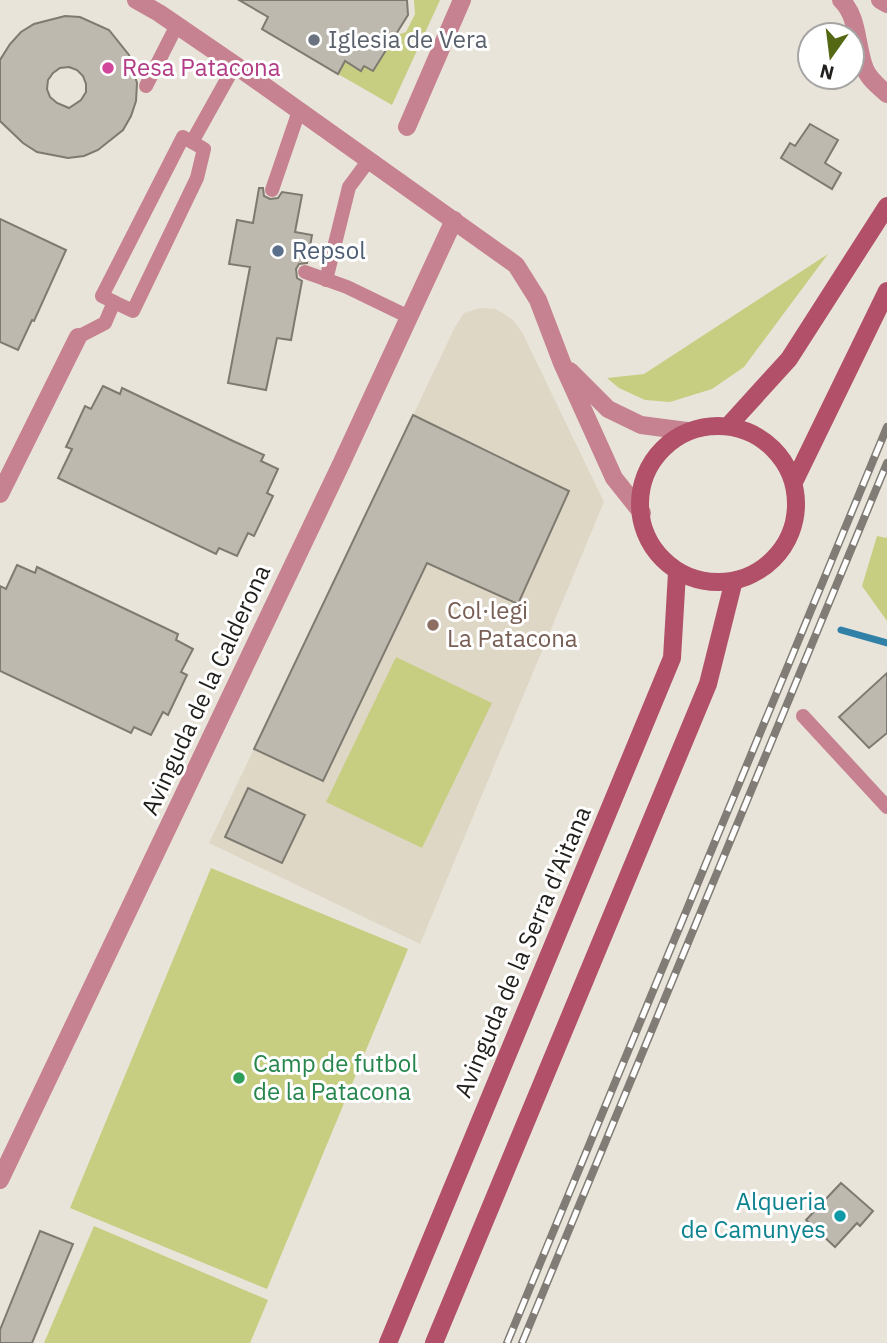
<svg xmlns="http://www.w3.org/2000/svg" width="887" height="1343" font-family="'IBM Plex Sans',sans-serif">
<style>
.built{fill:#dfd7c6}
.green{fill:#c7ce82}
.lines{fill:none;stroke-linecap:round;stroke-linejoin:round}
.stream{stroke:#3180a7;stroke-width:7}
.building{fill:#beb9af;stroke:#7e7a70;stroke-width:2;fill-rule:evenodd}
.lane{stroke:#c68290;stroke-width:14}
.street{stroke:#c68290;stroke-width:18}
.secondary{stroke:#b15068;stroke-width:18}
.rail-casing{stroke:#817d76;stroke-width:8}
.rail{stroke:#fff;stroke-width:5;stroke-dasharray:16;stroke-linecap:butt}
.worship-dot{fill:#6b7280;stroke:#fff;stroke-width:2.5}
.hotel-dot{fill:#d1479c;stroke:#fff;stroke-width:2.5}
.service-dot{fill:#5c6f8a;stroke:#fff;stroke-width:2.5}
.education-dot{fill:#8d6e63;stroke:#fff;stroke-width:2.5}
.leisure-dot{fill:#2e9e5b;stroke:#fff;stroke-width:2.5}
.culture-dot{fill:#0f9aa8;stroke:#fff;stroke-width:2.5}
.labels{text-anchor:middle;stroke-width:6;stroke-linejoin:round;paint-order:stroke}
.worship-label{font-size:24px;fill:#5b616d;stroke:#fff;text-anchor:start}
.hotel-label{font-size:24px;fill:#b23c85;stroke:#fff;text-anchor:start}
.service-label{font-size:24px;fill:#4e5e75;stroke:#fff;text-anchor:start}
.education-label{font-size:24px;fill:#785e54;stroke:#fff;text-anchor:start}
.street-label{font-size:24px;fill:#211f1b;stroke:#fff}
.leisure-label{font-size:24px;fill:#27864d;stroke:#fff;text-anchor:start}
.culture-label{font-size:24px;fill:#0d838f;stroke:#fff;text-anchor:end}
</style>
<rect width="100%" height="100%" fill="#e9e4d9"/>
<!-- built -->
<path class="built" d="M480,308L496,309L512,319L522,332L604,502L420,944L209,843L455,327L464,313Z"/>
<!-- green -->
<g class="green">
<path d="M414,0H440L392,105L338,74L348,56L354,59L351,65L361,71L394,36L406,32L415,14Z"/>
<path d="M828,254L744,367L712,389L670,402L645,400L619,388L607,378L644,374Z"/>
<path d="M877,536L887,538V621L862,586Z"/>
<path d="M396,657L492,703L422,848L326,802Z"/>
<path d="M211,868L408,949L267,1289L70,1208Z"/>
<path d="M94,1226L268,1300L250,1343H44Z"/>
</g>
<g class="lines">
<!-- stream -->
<path class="stream" d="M841,630L887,643"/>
</g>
<!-- building -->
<g class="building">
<path d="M239,0H407L408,15L373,71L364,66L361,71L345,61L338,74L262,29L268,17Z"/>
<path d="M65,16L80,17L109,30L129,55L137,83L136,101L131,116L123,130L98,150L84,156L68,158L37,152L23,143L0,121V60L10,44L21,32L34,24ZM69,67L77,70L83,76L86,84V92L81,100L69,108L57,103L50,97L47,89L48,80L53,73L60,68Z"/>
<path d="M810,124L838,140L825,163L841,173L832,189L781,158L790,143L795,146Z"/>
<path d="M259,188H263L264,196L270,199L278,198L282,192L302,195L295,232L312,235L307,263L299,264L296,269L297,278L302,281L291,340L277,338L266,390L228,383L250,267L229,264L237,220L253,223Z"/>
<path d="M0,219L66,250L34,321L32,320L18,350L0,342Z"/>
<path d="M103,386L120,394L122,388L233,441L264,455L261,461L278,469L267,493L273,496L254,536L248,533L237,556L219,548L216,554L58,478L72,449L66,447L74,430L85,406L91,409Z"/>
<path d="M413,415L569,491L518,604L427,563L323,781L254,749Z"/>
<path d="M17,565L35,573L37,567L178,634L176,640L193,649L181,672L187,675L168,715L163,712L151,735L134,727L131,733L0,671V586L6,589Z"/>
<path d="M887,673V733L869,748L839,717Z"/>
<path d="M248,788L305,815L282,863L225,837Z"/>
<path d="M841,1183L873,1211L860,1226L857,1223L835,1247L806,1220Z"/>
<path d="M40,1231L73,1244L32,1343H0V1330Z"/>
</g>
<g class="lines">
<!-- lane -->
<g class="lane">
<path d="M146,86L177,25"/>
<path d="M272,190L299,111"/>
<path d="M305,272L347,287L409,317"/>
<path d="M326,280L349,187L369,160"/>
<path d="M114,302L133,311L197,178L204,149L192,142"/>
<path d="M78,337L105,323L114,302L102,296L183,137L192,142L235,65"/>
<path d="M803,716L887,807"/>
</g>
<!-- street -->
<g class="street">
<path d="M136,0L159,13L235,65L516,265L538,300L562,363L614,478L642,513"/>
<path d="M841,0C859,17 856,47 865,69C869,79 879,87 887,94"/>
<path d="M880,0L887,4"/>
<path d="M407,127L462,0"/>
<path d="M570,371L608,409L641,425L687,431"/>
<path d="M0,494L78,337"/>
<path d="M0,1180L342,462L454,220"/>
</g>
<!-- secondary -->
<g class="secondary">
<path d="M729,425L789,359L887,206"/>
<circle cx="718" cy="504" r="78"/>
<path d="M795,480L887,291"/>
<path d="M388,1343L672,658L677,573"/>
<path d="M434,1343L708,684L733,584"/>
</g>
<!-- rail casing -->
<g class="rail-casing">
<g id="rail">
<path d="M507,1343L887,427"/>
<path d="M522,1343L887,463"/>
</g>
</g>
<!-- rail -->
<use href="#rail" class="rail"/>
</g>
<!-- markers -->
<circle class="worship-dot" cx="314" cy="40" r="7"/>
<circle class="hotel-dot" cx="108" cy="68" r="7"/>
<circle class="service-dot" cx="278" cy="251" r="7"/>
<circle class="education-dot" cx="433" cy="625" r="7"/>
<circle class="leisure-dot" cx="239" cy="1078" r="7"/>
<circle class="culture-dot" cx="840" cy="1216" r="7"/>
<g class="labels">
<!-- worship labels -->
<g class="worship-label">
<text x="328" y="48">Iglesia de Vera</text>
</g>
<!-- hotel labels -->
<g class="hotel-label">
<text x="122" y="76">Resa Patacona</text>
</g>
<!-- service labels -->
<g class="service-label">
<text x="292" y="259">Repsol</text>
</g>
<!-- education labels -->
<g class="education-label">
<text x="447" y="619">Col·legi<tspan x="447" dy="28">La Patacona</tspan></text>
</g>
<!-- street labels -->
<g class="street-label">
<text transform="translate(206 690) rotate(-65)" y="8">Avinguda de la Calderona</text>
<text transform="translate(523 952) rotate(-67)" y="8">Avinguda de la Serra d'Aitana</text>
</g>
<!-- leisure labels -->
<g class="leisure-label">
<text x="253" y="1072">Camp de futbol<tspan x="253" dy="28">de la Patacona</tspan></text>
</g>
<!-- culture labels -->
<g class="culture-label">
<text x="826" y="1210">Alqueria<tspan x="826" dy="28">de Camunyes</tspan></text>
</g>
</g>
<!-- north arrow -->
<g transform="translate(831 56) rotate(194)"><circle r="33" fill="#ffffff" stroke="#a6a5a4" stroke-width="2"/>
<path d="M0-5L12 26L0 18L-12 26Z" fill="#546713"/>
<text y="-10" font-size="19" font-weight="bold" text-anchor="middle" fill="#211f1b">N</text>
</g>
</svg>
